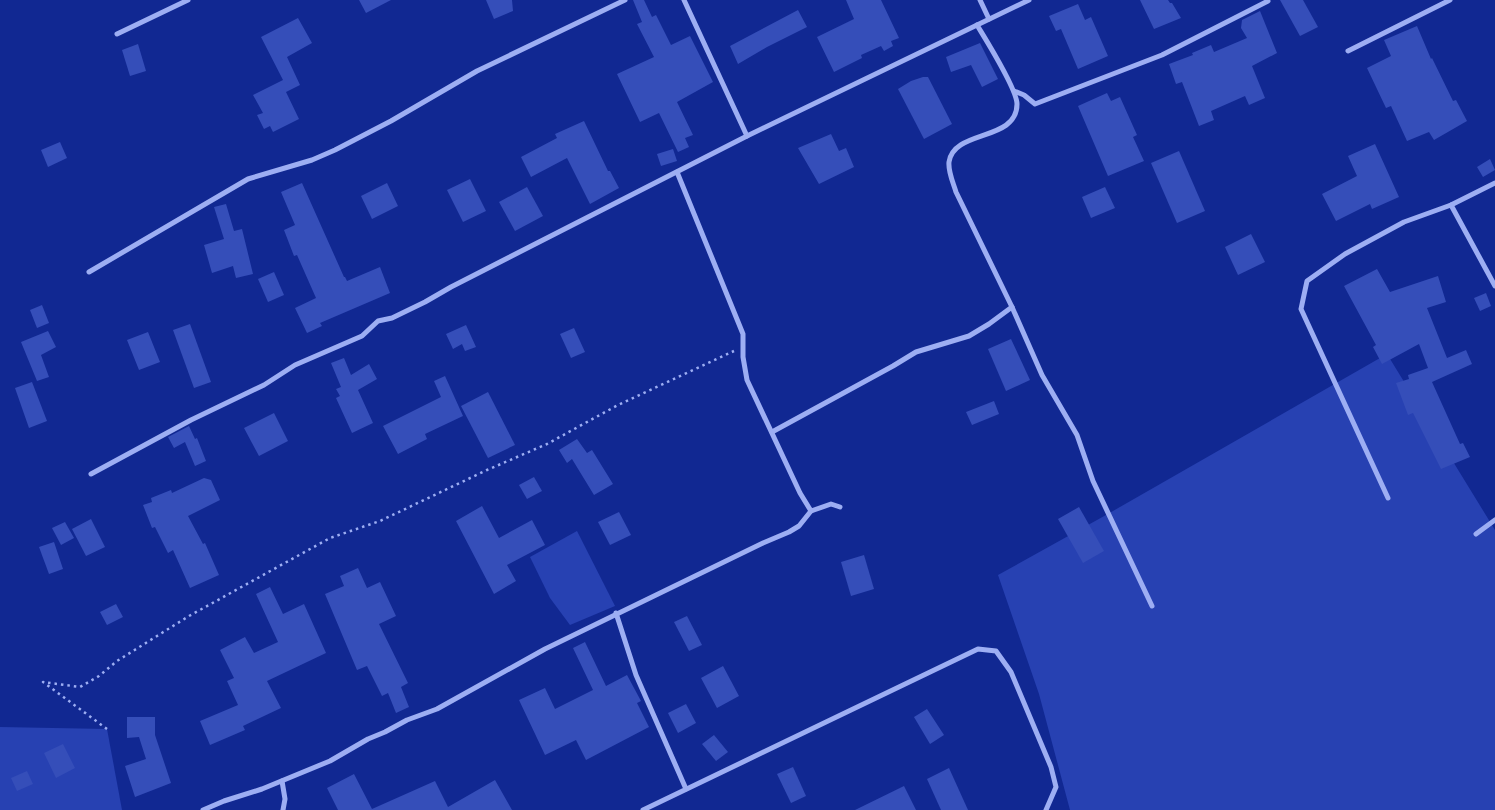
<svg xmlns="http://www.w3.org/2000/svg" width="1495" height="810" font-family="Quicksand,sans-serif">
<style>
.green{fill:#2741b2}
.building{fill:#354eb9}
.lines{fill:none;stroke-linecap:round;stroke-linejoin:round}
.path{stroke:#9daef3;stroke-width:2.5;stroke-dasharray:2.5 4;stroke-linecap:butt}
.minor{stroke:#9daef3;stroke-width:5}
</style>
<rect width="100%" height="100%" fill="#112892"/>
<!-- green -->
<g class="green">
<path d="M1387,354L1495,530V810H1070L1039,694L998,575L1106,515Z"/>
<path d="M577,531L615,606L570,625L550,598L530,557Z"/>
<path d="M0,727L107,729L122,810H0Z"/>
</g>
<!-- building -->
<g class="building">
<path d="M359,0H391L366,13Z"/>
<path d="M486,0H512L513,11L494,19Z"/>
<path d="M633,0H644L652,17L656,15L671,45L690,36L713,82L677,102L693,135L685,138L689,147L678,152L659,113L640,122L617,74L654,57L637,24L642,22Z"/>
<path d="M846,0H881L899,38L891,41L893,46L884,51L881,46L861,55L862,58L834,72L817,37L854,19Z"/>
<path d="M1140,0H1168L1170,3H1172L1181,18L1154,29Z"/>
<path d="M1280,0H1303L1318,27L1300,36Z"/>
<path d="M1078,4L1085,20L1091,17L1108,56L1078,69L1061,29L1056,31L1049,16Z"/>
<path d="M798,10L807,27L767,47L738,64L730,46Z"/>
<path d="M1260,11L1277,53L1252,66L1265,98L1249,105L1245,96L1211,111L1214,120L1199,126L1182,82L1176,84L1169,64L1193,55L1192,53L1211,45L1214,52L1247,38L1241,28L1242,20Z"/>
<path d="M298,18L312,43L287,57L300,85L286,92L299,119L273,132L270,126L264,129L257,115L263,113L253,95L283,80L261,37Z"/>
<path d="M1417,26L1431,59L1432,58L1453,101L1456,100L1467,121L1434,140L1429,132L1407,141L1391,106L1386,108L1367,68L1391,56L1384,40Z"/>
<path d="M980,43L998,79L982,87L971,65L951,72L946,57Z"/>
<path d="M138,44L146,71L130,76L122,50Z"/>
<path d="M923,77H928L952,124L924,139L898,89L911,81Z"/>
<path d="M1107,93L1111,101L1120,97L1137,135L1133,137L1144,161L1108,176L1078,106Z"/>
<path d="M584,121L608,171H610L619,188L590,204L567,158L531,177L521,157L557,138L555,134Z"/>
<path d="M831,134L839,151L846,148L854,167L819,184L798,148Z"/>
<path d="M60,142L67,158L48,167L41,150Z"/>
<path d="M1375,144L1399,197L1372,209L1370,204L1336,221L1322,194L1357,176L1348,156Z"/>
<path d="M673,149L677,161L661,166L657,154Z"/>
<path d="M1179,151L1205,211L1177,223L1151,163Z"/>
<path d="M1490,159L1495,170L1483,177L1477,167Z"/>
<path d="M470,179L486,211L463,222L447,190Z"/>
<path d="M302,183L344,277H345L347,281L380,267L390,293L320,323L322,326L307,333L295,308L316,298L297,255L294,256L284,230L295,225L281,192Z"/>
<path d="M387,183L398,206L372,219L361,196Z"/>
<path d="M527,187L543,216L515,231L499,202Z"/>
<path d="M1105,187L1115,208L1091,218L1082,197Z"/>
<path d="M226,204L234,231L242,229L253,274L236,278L233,266L212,273L204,245L224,239L214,207Z"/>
<path d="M1251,234L1265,262L1238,275L1225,247Z"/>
<path d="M1377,269L1390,292L1438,276L1446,302L1427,308L1447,358L1466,350L1472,364L1432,382L1460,444L1463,443L1470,457L1441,469L1413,413L1408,415L1396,383L1409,379L1408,375L1428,368L1419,344L1382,364L1373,347L1376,345L1344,286Z"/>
<path d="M274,272L284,295L268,302L258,279Z"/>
<path d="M1486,293L1491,306L1480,311L1474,298Z"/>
<path d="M42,305L49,323L37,328L30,310Z"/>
<path d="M190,324L211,382L194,388L173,330Z"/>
<path d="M466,325L476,347L465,351L462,344L453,349L446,334Z"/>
<path d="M574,328L585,352L571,358L560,334Z"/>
<path d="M48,331L56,347L41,355L49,377L37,381L21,342Z"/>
<path d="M148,332L160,362L139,370L127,340Z"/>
<path d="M1011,339L1030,380L1006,391L988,349Z"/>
<path d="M344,358L351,375L369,364L377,379L358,390L373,423L352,433L336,398L340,396L336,389L341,387L331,363Z"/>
<path d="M445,376L463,416L425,434L427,439L398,454L383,426L441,397L434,381Z"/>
<path d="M32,382L47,421L29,428L15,388Z"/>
<path d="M488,392L515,445L488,458L461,406Z"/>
<path d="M994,401L999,414L972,425L966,412Z"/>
<path d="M274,413L288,441L259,456L244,428Z"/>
<path d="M189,426L195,439L197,438L206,461L195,466L185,442L174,448L168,437Z"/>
<path d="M577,439L587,453L592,450L613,484L594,495L572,459L567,463L559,450Z"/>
<path d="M534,477L542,491L527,499L519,485Z"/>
<path d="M204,478L211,480L220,500L188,516L203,544L205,543L219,575L190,588L173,550L168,553L155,527L152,528L143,505L152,502L151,498L171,490L172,493Z"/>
<path d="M482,506L499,538L532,520L545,545L507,565L516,581L494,594L456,521Z"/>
<path d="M1079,507L1104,551L1083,563L1058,519Z"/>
<path d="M619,512L631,535L610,545L598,522Z"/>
<path d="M91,519L105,547L86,556L72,529Z"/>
<path d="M65,522L74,538L61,545L52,528Z"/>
<path d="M54,542L63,569L49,574L39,547Z"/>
<path d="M864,555L874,589L851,596L841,562Z"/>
<path d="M358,568L367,588L380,582L396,616L379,624L408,683L401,687L409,707L396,713L388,693L382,696L367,666L357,670L325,594L344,586L340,576Z"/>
<path d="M270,587L283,614L304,604L326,653L267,681L281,708L243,726L245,730L210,745L200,721L238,705L227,681L234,678L220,650L245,637L254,653L278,642L256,594Z"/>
<path d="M116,604L123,617L107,625L100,612Z"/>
<path d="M687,616L702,645L689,651L674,622Z"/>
<path d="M585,642L606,686L627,675L641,701L637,703L649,727L586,760L576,740L545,755L519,700L545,688L555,709L593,690L573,648Z"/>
<path d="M723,666L739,696L717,708L701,678Z"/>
<path d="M686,704L696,723L678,733L668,713Z"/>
<path d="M927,709L944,735L930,744L914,717Z"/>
<path d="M127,717H155V735L171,783L135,797L125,766L146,759L139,737L127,738Z"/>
<path d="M714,735L728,752L716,761L702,744Z"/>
<path d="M63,744L75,768L56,778L44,753Z"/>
<path d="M793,767L806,796L791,803L777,774Z"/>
<path d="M949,768L968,810H941L927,779Z"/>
<path d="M27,771L33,784L17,791L11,778Z"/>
<path d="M354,774L372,809L435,781L448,807L495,780L512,810H338L327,788Z"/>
<path d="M904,786L916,810H855Z"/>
</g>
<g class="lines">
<!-- path -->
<path class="path" d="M107,729L43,682L80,687L99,676L117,661L189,616L330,538L380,521L487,470L547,444L618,405L734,351"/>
<!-- minor -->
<g class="minor">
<path d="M684,0L747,136"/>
<path d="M980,0L989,19"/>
<path d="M977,25C986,40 1017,89 1017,104C1017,142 954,129 949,162C948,172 953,182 956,192L1012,307L1042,375L1077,435L1093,481L1152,606"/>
<path d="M117,34L188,0"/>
<path d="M1348,51L1450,0"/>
<path d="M1014,91L1024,95L1035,104L1162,55L1268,1"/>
<path d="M677,172L743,334V357L747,380L800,493L811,511"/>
<path d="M1451,205L1495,286"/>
<path d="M89,272L248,179L312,160L335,150L391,121L477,71L625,0"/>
<path d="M772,432L893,366L916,352L969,336L989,324L1012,307"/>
<path d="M91,474L191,420L264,385L295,365L362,336L378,321L392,318L425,302L451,287L747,136L1029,0"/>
<path d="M1388,498L1301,309L1307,281L1345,254L1404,222L1451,205L1495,183"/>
<path d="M1476,534L1495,520"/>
<path d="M616,613L636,675L686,789"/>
<path d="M282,781L285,799L283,810"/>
<path d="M203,810L224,801L262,789L330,761L368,739L385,732L407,720L437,709L545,649L763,543L789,532L799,526L811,511L831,504L840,507"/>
<path d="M643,810L978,649L996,651L1011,672L1051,767L1056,787L1046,810"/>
</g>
</g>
</svg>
